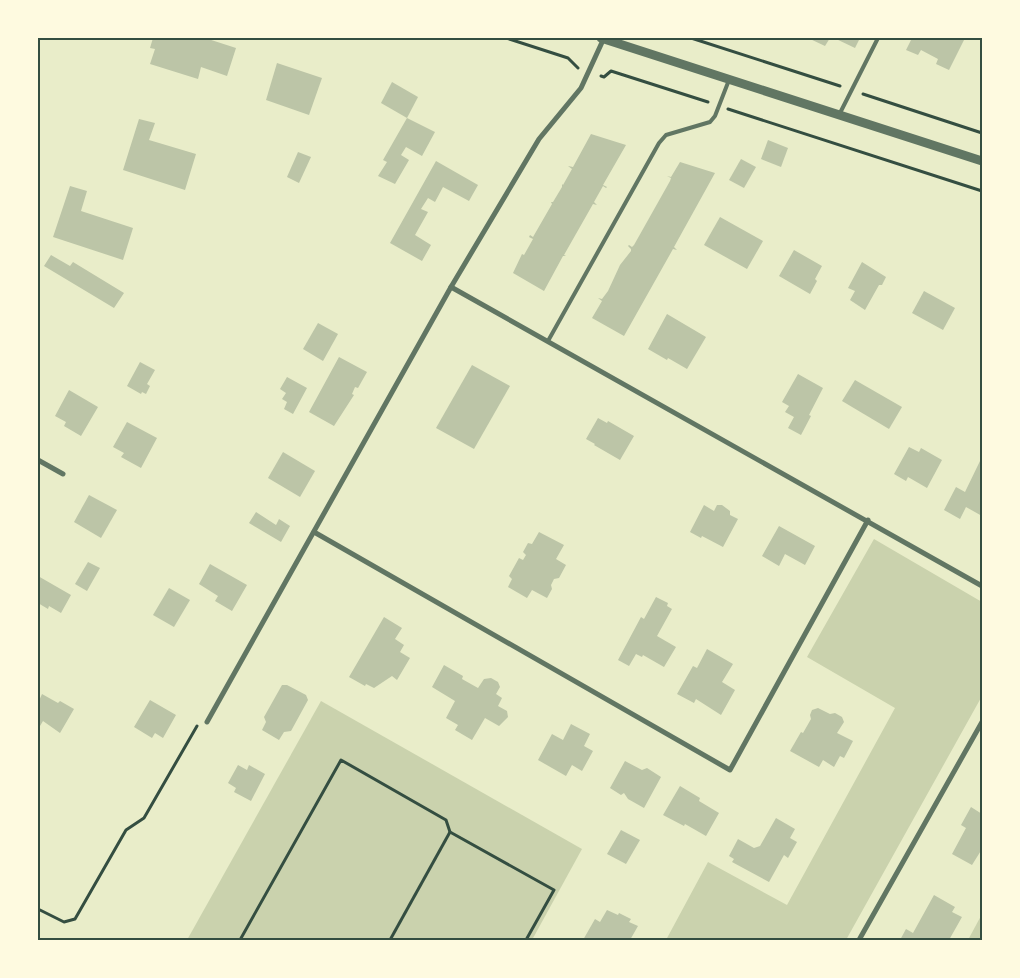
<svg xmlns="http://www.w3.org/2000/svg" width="1020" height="978" font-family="Raleway,sans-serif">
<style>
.green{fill:#cad2ad}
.building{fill:#bcc5a7}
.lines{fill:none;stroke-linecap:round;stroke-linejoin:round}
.path{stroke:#344e41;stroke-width:3}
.service{stroke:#617663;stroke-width:4}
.minor{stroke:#617663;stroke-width:5}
.tertiary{stroke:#617663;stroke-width:9}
.neatline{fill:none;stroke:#344e41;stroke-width:2}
</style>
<rect width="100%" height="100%" fill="#e9edc9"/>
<!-- green -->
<g class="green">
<path d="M874,539L982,602V696L846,940H666L708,862L787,905L895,708L807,657Z"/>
<path d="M321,701L582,849L532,940H187Z"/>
<path d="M982,914V940H968Z"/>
</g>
<!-- building -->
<g class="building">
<path d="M153,38H184L194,40L195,38H205L236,48L227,76L201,67L198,79L150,64L155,49L150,48Z"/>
<path d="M808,38H830L825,46Z"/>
<path d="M834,38H860L855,48Z"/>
<path d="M912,38H965L949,70L936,64L938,59L921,50L918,55L906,50Z"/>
<path d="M277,63L322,78L309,115L266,100Z"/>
<path d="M392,82L418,97L407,118L381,103Z"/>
<path d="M407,118L435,132L422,156L406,147L401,155L409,160L395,184L378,176L387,162L383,160Z"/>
<path d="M139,119L155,123L149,140L196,154L185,190L123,170Z"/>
<path d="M591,134L626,145L603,185L607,187L606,188L603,186L594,202L597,205L593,204L564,255L566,256H563L544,291L513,273L522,254L524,255L533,239L529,237L530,235L533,237L552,204L551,202H553L562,187V184L563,185L572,169L568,166L573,167Z"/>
<path d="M768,140L788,148L781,167L761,159Z"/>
<path d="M298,152L311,157L299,183L287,177Z"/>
<path d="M741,159L756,167L744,188L729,180Z"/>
<path d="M436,161L478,185L469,201L443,187L435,202L428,198L421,209L428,212L415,235L431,245L422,261L390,243Z"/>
<path d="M680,162L715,173L674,247L677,250L673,249L624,336L592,318L602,301L598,298L602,299L608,291L620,265L631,251V249L628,246L629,245L632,247L634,245L670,181L671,178L667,176L671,177Z"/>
<path d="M70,186L87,191L81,211L133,228L123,260L53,237Z"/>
<path d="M720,217L763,241L747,269L704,245Z"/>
<path d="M794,250L822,266L815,279L817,281L810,294L779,276Z"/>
<path d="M51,255L70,266L73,262L124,293L114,308L44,266Z"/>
<path d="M862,262L886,277L882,285H879L865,310L850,300L855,291L848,288Z"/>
<path d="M924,291L955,308L943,330L912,313Z"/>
<path d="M667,314L706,337L687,369L668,358L667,360L648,349Z"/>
<path d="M318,323L338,334L323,361L303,349Z"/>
<path d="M339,357L367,372L358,388L355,387L352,394L354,395L334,426L309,412Z"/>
<path d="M140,362L155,370L147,384L150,386L146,394L142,392L141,394L127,386Z"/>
<path d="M472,365L510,386L474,449L436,428Z"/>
<path d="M798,374L823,388L809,415L811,416L801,435L788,428L794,417L785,412L789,406L782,402Z"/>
<path d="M287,377L307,388L293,414L284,409L287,402L282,399L286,393L280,389Z"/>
<path d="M855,380L902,407L889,429L842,401Z"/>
<path d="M69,390L98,407L81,436L64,426L66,422L55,416Z"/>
<path d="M598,418L607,423L608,421L634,436L620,460L594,445L595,444L586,439Z"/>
<path d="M127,422L157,438L141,468L121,457L124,453L113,447Z"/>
<path d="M909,447L919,452L921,448L942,460L927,488L908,477L906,481L894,474Z"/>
<path d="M283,452L315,471L300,497L268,478Z"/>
<path d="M980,461L982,463V516L966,507L960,519L944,510L956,487L965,492Z"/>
<path d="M89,495L117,510L101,538L74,522Z"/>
<path d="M704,505L714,511L717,505H722L730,511V515L738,519L723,547L702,536L701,538L690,532Z"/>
<path d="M256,512L276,525L279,519L290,526L281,542L249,523Z"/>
<path d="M779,526L815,546L805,565L785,554L779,566L762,556Z"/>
<path d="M539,532L564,545L556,559L566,565L559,578L554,579L551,585L552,589L547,598L532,590L527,598L508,587L512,579L509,576L519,558L523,560L526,555L523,552L528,543L532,544Z"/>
<path d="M88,562L100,568L87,591L75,584Z"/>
<path d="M210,564L247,585L232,611L215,601L218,596L199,584Z"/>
<path d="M38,576L71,595L61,613L49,606L48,609L38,603Z"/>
<path d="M169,588L190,600L174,627L153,615Z"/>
<path d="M656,597L668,603L667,606L672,609L657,636L676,647L664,667L643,655L642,657L636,654L629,666L618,660L641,617L644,619Z"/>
<path d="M384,617L402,628L395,639L404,645L400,652L410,658L397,680L392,676L374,688L366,684L365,686L349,677Z"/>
<path d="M707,649L733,664L722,682L735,690L721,715L696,699L694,703L677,694L693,666L697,668Z"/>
<path d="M444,665L463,676L462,679L478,688L484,679L491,678L498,682L500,687L496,694L502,698L498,706L507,711L508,717L499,726L485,718L472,740L455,730L458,725L446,718L455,701L432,687Z"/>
<path d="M282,685H287L306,695L308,700L291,731L284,732L279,740L262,730L266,722L264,717Z"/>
<path d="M42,694L58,703L60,701L74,709L60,733L43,721L40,726L38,724V703Z"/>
<path d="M150,700L176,715L163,738L155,733L152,738L134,727Z"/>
<path d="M818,708L830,714L835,713L842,717L844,722L837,733L853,741L844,758L840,756L834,767L823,760L819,767L790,751L801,732L803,733L811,719L810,715L812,710Z"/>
<path d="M571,724L590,734L584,746L593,751L582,771L572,765L566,776L538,760L552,734L563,740Z"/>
<path d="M625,761L642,770L647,768L661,777L644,808L628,799L624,793L621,795L610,788Z"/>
<path d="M238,765L247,770L249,765L265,774L251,801L234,792L236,788L228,783Z"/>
<path d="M680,786L700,798L699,801L719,813L706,836L685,824L684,826L663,815Z"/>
<path d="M971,807L982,814V849L972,865L952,854L966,828L961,825Z"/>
<path d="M776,818L795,829L790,838L797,842L788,858L784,855L769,882L732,862L734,859L729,856L738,839L754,848L760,846Z"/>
<path d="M621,830L640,840L626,864L607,854Z"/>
<path d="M934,895L955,907L952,912L962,917L949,940H900L906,929L913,933Z"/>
<path d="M607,910L618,915L619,913L631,919L629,922L638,926L630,940H583L595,919L600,922Z"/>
</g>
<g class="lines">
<!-- path -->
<g class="path">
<path d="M506,38L568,58L578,68"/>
<path d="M691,38L840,86"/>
<path d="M601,76L604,77L611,71L708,102"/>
<path d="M863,94L982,133"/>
<path d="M728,109L982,191"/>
<path d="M38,909L64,922L75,919L126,830L144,818L197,726"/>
<path d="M240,940L341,760L446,820L450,832L554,890L526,940"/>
<path d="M390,940L450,832"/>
</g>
<!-- service -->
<g class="service">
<path d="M839,115L878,38"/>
<path d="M548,341L659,143L666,135L710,122L715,116L729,80"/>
</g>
<!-- minor -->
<g class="minor">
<path d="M451,287L982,586"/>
<path d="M38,460L63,474"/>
<path d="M314,532L730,770L868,520"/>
<path d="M207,722L451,287L539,139L581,88L604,38"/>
<path d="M859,940L982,722"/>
</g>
<!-- tertiary -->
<path class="tertiary" d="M601,38L982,161"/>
</g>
<!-- border -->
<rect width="1020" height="978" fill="none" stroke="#fefae0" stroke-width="78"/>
<rect x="39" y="39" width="942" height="900" class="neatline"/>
</svg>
